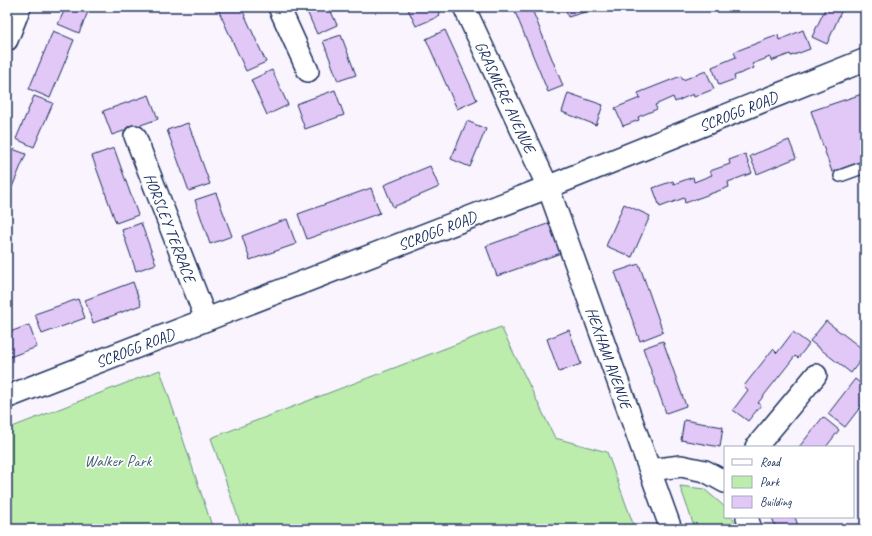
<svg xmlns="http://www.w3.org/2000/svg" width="872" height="536" font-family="Caveat,sans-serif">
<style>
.green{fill:#bcedac;stroke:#6c8e85}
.building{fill:#e2c8f7;stroke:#1b2f5e}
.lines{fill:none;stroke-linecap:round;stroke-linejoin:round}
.lane-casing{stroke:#1b2f5e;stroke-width:14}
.street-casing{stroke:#1b2f5e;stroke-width:24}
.secondary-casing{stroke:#1b2f5e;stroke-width:25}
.lane{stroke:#fff;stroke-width:11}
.street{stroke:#fff;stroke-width:21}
.secondary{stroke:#fff;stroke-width:22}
.labels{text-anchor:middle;stroke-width:3.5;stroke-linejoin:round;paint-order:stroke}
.street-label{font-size:16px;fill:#1b2f5e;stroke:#fff}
.park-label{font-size:16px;fill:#435e72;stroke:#fff}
</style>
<rect width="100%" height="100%" fill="#f9f4fd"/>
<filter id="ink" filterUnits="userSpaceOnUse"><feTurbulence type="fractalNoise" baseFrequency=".025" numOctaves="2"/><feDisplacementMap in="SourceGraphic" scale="8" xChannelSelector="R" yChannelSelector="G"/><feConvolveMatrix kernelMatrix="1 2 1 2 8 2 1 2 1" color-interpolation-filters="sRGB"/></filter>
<g filter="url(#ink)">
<!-- green -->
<g class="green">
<path d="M501,327L555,438L607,452L635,529H242L211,438Z"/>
<path d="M160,370L213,529H7V429Z"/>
<path d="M680,486L704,489L725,507V517H732L739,529H695Z"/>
</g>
<!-- building -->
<g class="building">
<path d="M66,7H90L79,33L58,24Z"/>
<path d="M217,7H241L266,62L246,71Z"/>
<path d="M305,7H329L337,25L317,34Z"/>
<path d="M407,7H436L440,16L416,26Z"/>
<path d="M513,7H531L563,86L548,92Z"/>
<path d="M565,7H602L568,17Z"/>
<path d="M826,7H843L827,44L812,37Z"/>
<path d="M445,30L477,100L457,109L426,39Z"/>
<path d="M803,30L810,49L791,56L790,54L771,61L770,57L752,64L754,68L734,76L735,79L719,85L712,67L736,57L734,52L778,35L779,40Z"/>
<path d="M53,31L74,40L50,98L29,89Z"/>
<path d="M341,35L356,75L338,81L323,41Z"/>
<path d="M272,70L288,105L267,115L251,80Z"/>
<path d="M706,71L714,89L694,97L693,94L675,102L673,97L655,105L657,109L638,117L639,120L623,126L615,108L640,98L638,93L681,76L683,80Z"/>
<path d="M335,90L344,115L305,129L296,104Z"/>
<path d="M568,93L603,105L596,125L562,112Z"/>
<path d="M865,93V160L832,172L811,111Z"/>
<path d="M149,95L158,119L112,135L103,111Z"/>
<path d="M34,96L53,103L34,147L16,139Z"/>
<path d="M467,121L486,129L470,167L451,159Z"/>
<path d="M188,123L210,184L189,191L167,130Z"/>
<path d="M789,140L796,158L757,174L750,156Z"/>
<path d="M7,147L26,154L7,199Z"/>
<path d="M114,148L138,215L116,223L92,156Z"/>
<path d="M745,154L752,173L728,182L729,187L685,203L684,198L660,207L653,188L673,181L674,184L693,177L694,182L712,175L710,171L730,164L729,160Z"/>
<path d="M430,166L439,187L393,207L384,185Z"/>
<path d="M371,188L380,213L307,239L298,214Z"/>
<path d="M216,193L232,236L210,244L195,200Z"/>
<path d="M624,204L650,216L632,257L606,246Z"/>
<path d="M287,219L296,244L250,260L242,236Z"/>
<path d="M141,223L156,264L136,271L122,230Z"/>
<path d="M550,223L561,253L497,276L486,246Z"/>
<path d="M639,264L663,332L640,341L615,272Z"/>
<path d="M133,282L141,305L93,323L85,300Z"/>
<path d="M78,299L85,318L42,334L35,314Z"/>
<path d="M826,321L865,351V354L851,373L810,341Z"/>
<path d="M29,325L37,347L7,358V333Z"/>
<path d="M569,330L581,364L559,372L547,339Z"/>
<path d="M793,332L809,344L798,358L795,356L758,403L761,405L748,421L733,410L748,390L744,386L773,349L777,353Z"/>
<path d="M663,341L686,406L666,413L643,348Z"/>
<path d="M855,379L865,387V401L845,427L828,414Z"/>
<path d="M823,417L839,430L826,447H799Z"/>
<path d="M684,420L723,427L720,447L681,440Z"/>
<path d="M772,517H795L799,529H776Z"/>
</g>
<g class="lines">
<!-- lane casing -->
<g class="lane-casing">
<path id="lane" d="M840,176L865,167"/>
</g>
<!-- street casing -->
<g class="street-casing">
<g id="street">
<path d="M279,7L308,71"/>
<path id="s1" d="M464,7L548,187L671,529"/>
<path d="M7,40L20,7"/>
<path id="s2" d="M135,136L206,319"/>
<path d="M756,447L816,375"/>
<path d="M650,470L681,466L705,471L725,482"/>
<path d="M747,517L751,529"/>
</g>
</g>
<!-- secondary casing -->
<g class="secondary-casing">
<g id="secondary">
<path id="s3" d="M7,397L548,187L865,60"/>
</g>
</g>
<!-- lane -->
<use href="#lane" class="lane"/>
<!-- street -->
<use href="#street" class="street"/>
<!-- secondary -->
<use href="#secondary" class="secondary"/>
</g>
</g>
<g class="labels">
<!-- street labels -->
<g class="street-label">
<text dy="6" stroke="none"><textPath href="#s1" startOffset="99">GRASMERE AVENUE</textPath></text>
<text dy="6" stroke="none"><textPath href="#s3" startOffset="785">SCROGG ROAD</textPath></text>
<text dy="6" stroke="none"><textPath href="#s2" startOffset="98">HORSLEY TERRACE</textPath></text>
<text dy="6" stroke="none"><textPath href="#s3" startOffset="461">SCROGG ROAD</textPath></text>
<text dy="6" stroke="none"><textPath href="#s3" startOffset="137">SCROGG ROAD</textPath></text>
<text dy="6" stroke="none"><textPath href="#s1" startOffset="380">HEXHAM AVENUE</textPath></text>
</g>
<!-- park labels -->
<g class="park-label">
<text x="118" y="466">Walker Park</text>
</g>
</g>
<!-- margin -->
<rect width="872" height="536" fill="none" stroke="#fff" stroke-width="24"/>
<rect x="12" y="12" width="848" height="512" fill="none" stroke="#1b2f5e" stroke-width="1.5" filter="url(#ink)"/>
<!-- legend -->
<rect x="724" y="446" width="130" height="72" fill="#ffffff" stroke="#a4acbf"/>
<rect x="732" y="459" width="20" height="6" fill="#ffffff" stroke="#a4acbf"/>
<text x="760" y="466" font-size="12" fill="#1b2f5e">Road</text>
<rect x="732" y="476" width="20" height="12" fill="#bcedac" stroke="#a4acbf"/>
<text x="760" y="486" font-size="12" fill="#1b2f5e">Park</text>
<rect x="732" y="496" width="20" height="12" fill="#e2c8f7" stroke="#a4acbf"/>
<text x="760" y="506" font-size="12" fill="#1b2f5e">Building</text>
</svg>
